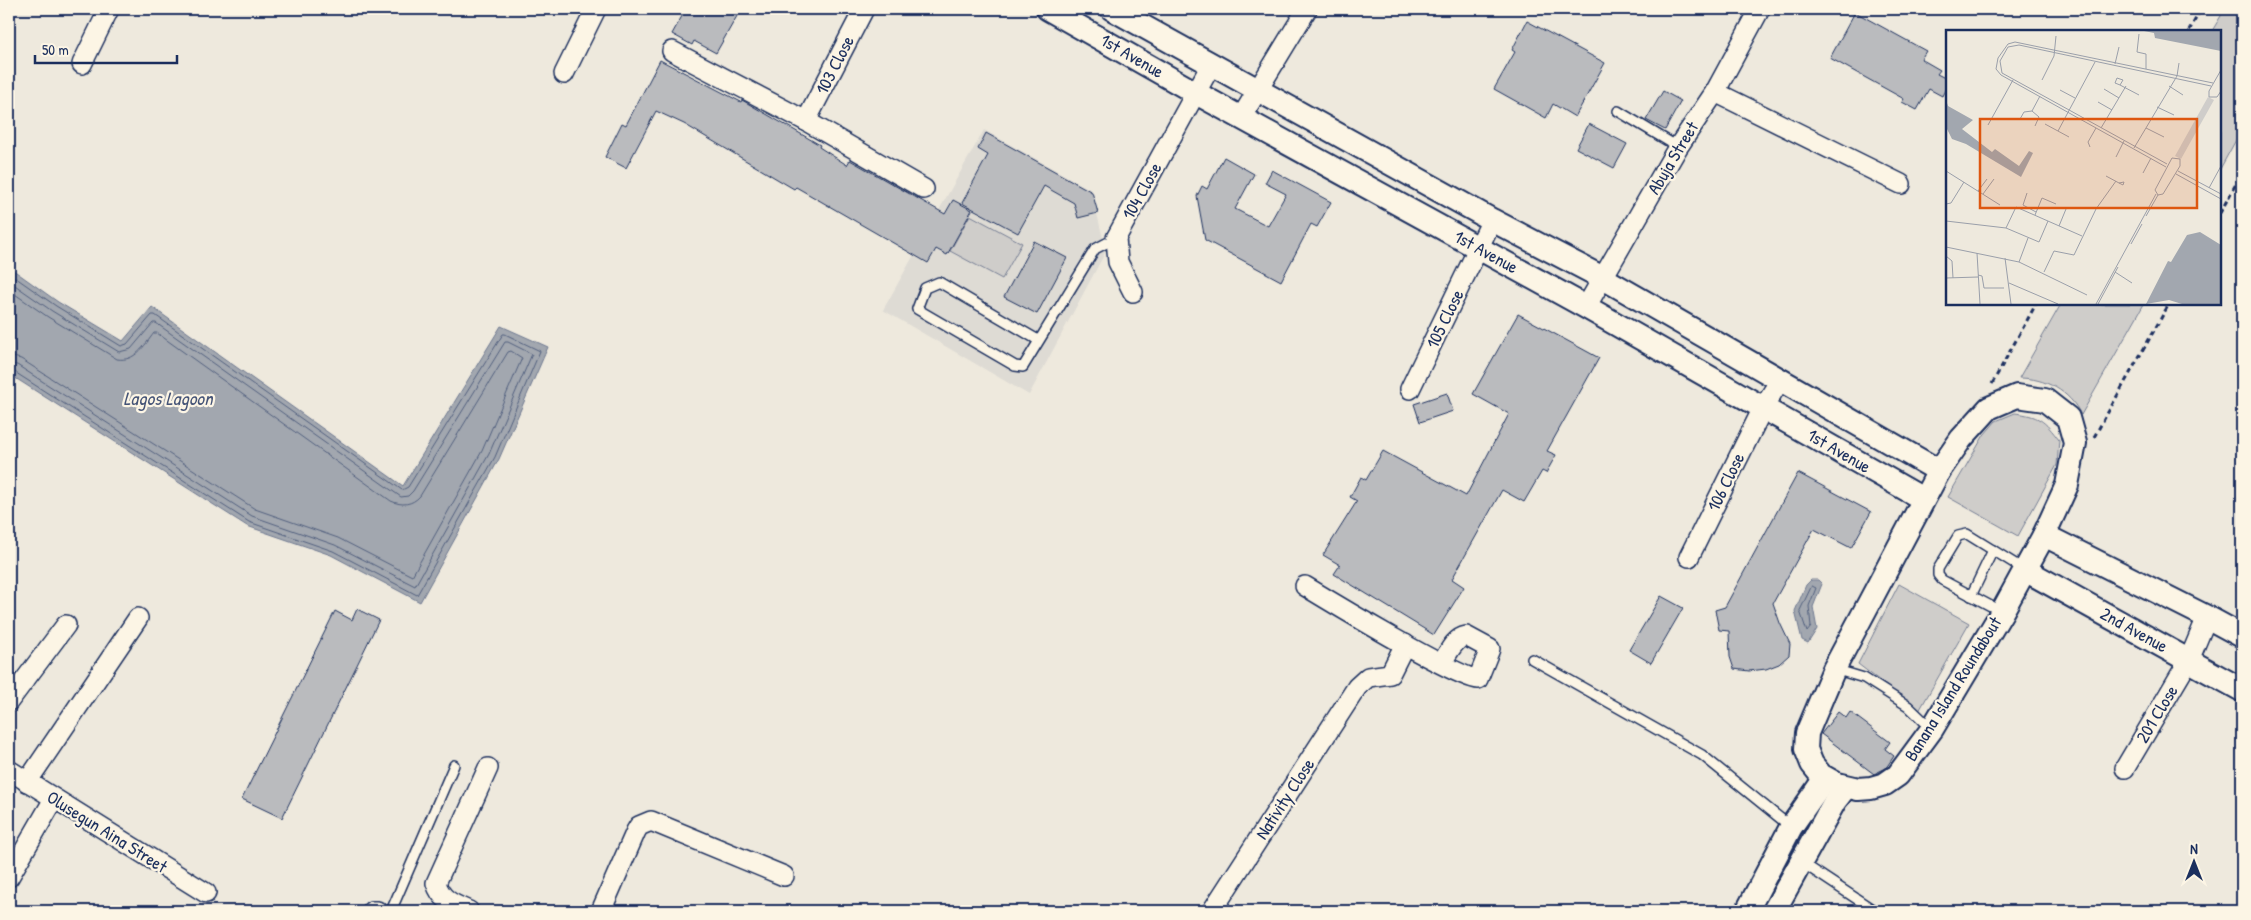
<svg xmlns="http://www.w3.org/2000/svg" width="2251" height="920" font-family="'Patrick Hand',sans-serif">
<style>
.built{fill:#dedbd4}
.green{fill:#cfcdca;stroke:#757e94}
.water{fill:#a2a7af;stroke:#6c778f}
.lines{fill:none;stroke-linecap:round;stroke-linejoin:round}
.shore{stroke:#515f7e;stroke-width:1}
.building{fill:#babbbe;stroke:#1b2f5e}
.service-casing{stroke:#1b2f5e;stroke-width:12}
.minor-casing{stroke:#1b2f5e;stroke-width:22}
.tertiary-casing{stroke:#1b2f5e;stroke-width:26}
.path{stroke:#1b2f5e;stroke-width:3;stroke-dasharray:5 4;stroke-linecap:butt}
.service{stroke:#fcf5e5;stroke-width:9}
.minor{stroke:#fcf5e5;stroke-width:19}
.tertiary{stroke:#fcf5e5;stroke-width:22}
.labels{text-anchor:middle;stroke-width:4.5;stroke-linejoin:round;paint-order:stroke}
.street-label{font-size:18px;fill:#1b2f5e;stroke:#fcf5e5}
.water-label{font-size:19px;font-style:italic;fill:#445376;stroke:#fcf5e5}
.inset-road{fill:none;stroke:#9a9faa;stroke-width:1}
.view{fill:#de5710;fill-opacity:0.15;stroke:#de5710;stroke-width:2.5}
.inset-edge{fill:none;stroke:#1b2f5e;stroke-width:2.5}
</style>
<rect width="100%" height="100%" fill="#eee9dd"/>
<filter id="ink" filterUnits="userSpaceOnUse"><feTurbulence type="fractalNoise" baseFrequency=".02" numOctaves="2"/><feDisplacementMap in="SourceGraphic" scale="10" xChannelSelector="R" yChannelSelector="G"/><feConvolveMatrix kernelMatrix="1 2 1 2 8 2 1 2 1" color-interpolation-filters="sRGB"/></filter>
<g filter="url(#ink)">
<!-- built -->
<path class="built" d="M984,130L1093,191L1092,193L1106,251L1029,395L883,310Z"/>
<!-- green -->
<g class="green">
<path d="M2225,9H2242V129L2220,169V31H2212Z"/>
<path d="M970,215L1022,243L1002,279L950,251Z"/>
<path d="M2061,304H2144L2081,415C2070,391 2045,378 2019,378Z"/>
<path d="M2015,413C2039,416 2044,420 2059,440L2057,465L2018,536L1948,497L1984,435L1996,421Z"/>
<path d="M1899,584L1969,623L1919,711L1858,664Z"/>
</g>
<!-- water -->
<g class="water">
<path d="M9,267L58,302L123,341L152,307L403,486L501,326L548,347L499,459L420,602L331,555L247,526L9,374Z"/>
<path d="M1811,580H1818L1822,584L1813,607L1817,629L1808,643L1802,640L1795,611L1806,585Z"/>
</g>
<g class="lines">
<!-- shore -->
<g class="shore">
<path d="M9,273L56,306L121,346L127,344L152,315H155L402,490L408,487L503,334H505L540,351L495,457L417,595L333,551L249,522L13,371L9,370"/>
<path d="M9,281L52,311L119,352L131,349L153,323H156L401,497L408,496L413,491L505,342H508L532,354L489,454L415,586L335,545L252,516L17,365L9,364"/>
<path d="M9,290L48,317L117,359C135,362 144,346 154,333H157L391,501C402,506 412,505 420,496L508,352L511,351L522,358L482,451L412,576L338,538L255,509L21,359L9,356"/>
<path d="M1812,586L1816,588L1809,606L1811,627L1807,632L1800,611Z"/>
</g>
</g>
<!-- building -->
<g class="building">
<path d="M686,9H741L716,53L694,41L692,45L672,34Z"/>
<path d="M1855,12L1926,51L1921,59L1940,70L1937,74L1947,79V86L1942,96L1929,89L1917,110L1902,102L1904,99L1830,58Z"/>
<path d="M1527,21L1605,63L1575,117L1553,104L1546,118L1494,89L1515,52L1512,50Z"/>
<path d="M660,60L741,102L742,100L820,145L819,147L847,165L850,160L945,214L953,200L972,210L947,255L936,249L928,263L796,187L794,189L684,124L656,111L626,168L605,157L622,123L626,125Z"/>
<path d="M1663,91L1681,101L1665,130L1646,120Z"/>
<path d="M1589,124L1627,144L1614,168L1576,148Z"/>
<path d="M986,133L1092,192L1098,213L1078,218L1074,203L1044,186L1018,233L962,203L988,155L978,149Z"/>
<path d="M1224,157L1254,174L1235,209L1268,226L1286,194L1265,183L1272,170L1331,202L1317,227L1311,224L1281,281L1205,240L1197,196L1202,186L1207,189Z"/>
<path d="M1034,241L1067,258L1037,314L1004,297Z"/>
<path d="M1518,314L1599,358L1547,451L1556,455L1546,473L1542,471L1524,502L1502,490L1452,579L1464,587L1434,635L1334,574L1340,565L1323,555L1357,501L1350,497L1361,477L1366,480L1383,451L1466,496L1509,414L1473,394Z"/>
<path d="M1447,393L1453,411L1420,422L1414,404Z"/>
<path d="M1798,473L1871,512L1851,548L1814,529L1773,603L1780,623L1790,644L1789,655L1779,664L1766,669L1749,671L1734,669L1730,657L1729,631L1719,630L1715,610L1725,607Z"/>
<path d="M1661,596L1683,608L1651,663L1629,650Z"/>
<path d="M357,609L379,620L282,818L242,799L335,611L352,620Z"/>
<path d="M1838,712L1846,718L1850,712L1890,742L1885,749L1894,756L1886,768L1874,774L1821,734Z"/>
</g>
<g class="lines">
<!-- service casing -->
<g class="service-casing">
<g id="service">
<path d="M1618,111L1678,147"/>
<path d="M1038,340L939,282L925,288L917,309L1015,366L1023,367L1095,249L1116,238"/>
<path d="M1971,596L1993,550"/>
<path d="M2002,612L1942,580L1938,575V569L1958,536L1967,534L2025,570"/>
<path d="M1532,659L1702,755L1791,827"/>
<path d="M1834,669L1864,678L1908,706L1932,729"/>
<path d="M1801,862L1875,911"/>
<path d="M391,911L454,765"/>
</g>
</g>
<!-- minor casing -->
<g class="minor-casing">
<g id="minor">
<path d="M672,51L806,121L924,189"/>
<path d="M82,64L109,9"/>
<path d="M564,74L596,9"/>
<path d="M1715,92L1901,184"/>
<path d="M1242,116L1307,9"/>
<path d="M806,121L864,9"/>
<path d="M1133,292L1118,262L1116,238L1211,65"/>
<path d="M1586,307L1678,147L1715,92L1760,9"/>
<path d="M1410,389L1492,220"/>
<path d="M1689,557L1763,408L1780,380"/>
<path d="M1305,586C1328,600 1462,681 1478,679L1490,649L1466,636C1454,638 1448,654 1441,664"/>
<path d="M9,701L66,625"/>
<path d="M2125,768L2189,660L2207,617"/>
<path d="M9,770L206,893"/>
<path d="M27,782L138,618"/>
<path d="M9,877L54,799"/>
<path d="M372,911H377"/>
<path d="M469,911C453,904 441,900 436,883L488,768"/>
<path d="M601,911L636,831L639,826L651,821L784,876"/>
<path d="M1212,911L1357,687L1368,677L1390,674L1405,644"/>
</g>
</g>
<!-- tertiary casing -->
<g class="tertiary-casing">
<g id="tertiary">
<path d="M1048,9L1196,93L1586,307L1923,499"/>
<path d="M1112,9L1492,220L1603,278L1939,471"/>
<path d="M2017,396L2045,400L2068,418L2075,443L2067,485L2044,535L2002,612L1932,729L1898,775L1885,784L1871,788L1858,789L1837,784L1821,775L1812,764L1806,749L1807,733L1834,669L1939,471L1961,439L1989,408Z"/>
<path d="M2044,535L2207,617L2242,636"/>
<path d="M2025,570L2242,690"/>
<path d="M1747,911L1791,827L1825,778"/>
<path d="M1774,911L1835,801L1846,787"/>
</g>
</g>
<!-- path -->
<g class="path">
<path d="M2189,31L2201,9"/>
<path d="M2220,213L2242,173"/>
<path d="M1992,384L2036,304"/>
<path d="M2094,437L2169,304"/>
</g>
<!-- service -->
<use href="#service" class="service"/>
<!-- minor -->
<use href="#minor" class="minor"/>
<!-- tertiary -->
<use href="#tertiary" class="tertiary"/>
</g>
</g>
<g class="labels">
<!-- street labels -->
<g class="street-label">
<text transform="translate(1132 56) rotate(30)" y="6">1st Avenue</text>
<text transform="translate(835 65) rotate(-63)" y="6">103 Close</text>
<text transform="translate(1673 158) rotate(-59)" y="6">Abuja Street</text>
<text transform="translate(1142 191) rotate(-61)" y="6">104 Close</text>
<text transform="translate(1486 252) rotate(29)" y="6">1st Avenue</text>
<text transform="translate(1445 319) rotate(-64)" y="6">105 Close</text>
<text transform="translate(1839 451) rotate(30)" y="6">1st Avenue</text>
<text transform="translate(1726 482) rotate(-64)" y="6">106 Close</text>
<text transform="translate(2134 630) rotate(29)" y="6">2nd Avenue</text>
<text transform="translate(1953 689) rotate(-58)" y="6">Banana Island Roundabout</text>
<text transform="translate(2157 714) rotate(-59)" y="6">201 Close</text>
<text transform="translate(1285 799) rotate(-57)" y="6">Nativity Close</text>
<text transform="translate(107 832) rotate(32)" y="6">Olusegun Aina Street</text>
</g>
<!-- water labels -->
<g class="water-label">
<text x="168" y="405">Lagos Lagoon</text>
</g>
</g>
<!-- overview -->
<g transform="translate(1946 30)">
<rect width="275" height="275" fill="#eee9dd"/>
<path d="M262,67L268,70L235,129L229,126Z" fill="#cfcdca"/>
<path d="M198,1H275V21L209,8L208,3ZM0,70L2,76L27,90L16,99L46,122L49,119L73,136L83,121L87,123L75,147L20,114L6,109L0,97ZM254,202L275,215V274H236L223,270L200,274L222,231L225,232L241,205Z" fill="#a2a7af"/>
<path class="inset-road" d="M193,4L191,22L200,24V39M169,34L173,17M275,40L263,61V67H271L275,61M96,50L108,26L110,6M174,55L169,53L171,48L177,50L174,55L193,65M223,56L237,65M158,59L173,68M114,60L129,68M152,72L166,80M211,77L228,85M86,81L94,66M74,89L78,82L86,81L93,87L89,96M99,94L123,107M42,95L67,50M155,98L180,56M200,98L218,107M112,101L149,32M144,117L142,112L150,98M188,118L231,46L233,33M170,127L178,111M226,128L234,129V136L217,164L212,165L209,160ZM221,134L56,43L54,31L62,17L73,15L265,56M220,137L55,45L50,39L52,28L62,14L69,12L267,53M0,141L54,175M232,141L275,164M197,143L205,128M230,144L275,169M160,146L173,153L178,152L177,155L173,153M263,158L275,136M32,161L41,149M81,163L77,175L90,182M37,164L48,149M0,174L5,173L18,152M89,185L96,168L110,174M200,186L212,165M0,191L60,198L93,212L102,191M113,196L120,179M60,198L70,177L136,206M185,214L196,194M0,217L73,232L141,265M31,223L34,274M0,226L6,231L7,248M59,228L65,274M73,232L82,208M98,242L108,221L128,225L150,179L170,151M169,242L186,253M32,245L36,246L38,258H58M0,248L32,247M63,253L112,274M150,274L210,164M152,274L172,237"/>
<path class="view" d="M34,89H251V178H34Z"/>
<rect width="275" height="275" class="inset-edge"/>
</g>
<!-- margin -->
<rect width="2251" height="920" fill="none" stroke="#fcf5e5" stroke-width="30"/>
<rect x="15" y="15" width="2221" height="890" fill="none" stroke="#1b2f5e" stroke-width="2" filter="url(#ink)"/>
<!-- north arrow -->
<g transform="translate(2194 862)" stroke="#fcf5e5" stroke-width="4" paint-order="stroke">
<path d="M0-4L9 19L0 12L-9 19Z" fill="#1b2f5e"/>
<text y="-8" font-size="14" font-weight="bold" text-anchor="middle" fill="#1b2f5e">N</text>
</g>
<!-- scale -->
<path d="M35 55v8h142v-8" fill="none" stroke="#1b2f5e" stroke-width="2.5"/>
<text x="42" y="55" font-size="15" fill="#1b2f5e" stroke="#fcf5e5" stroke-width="4" paint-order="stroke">50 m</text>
</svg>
